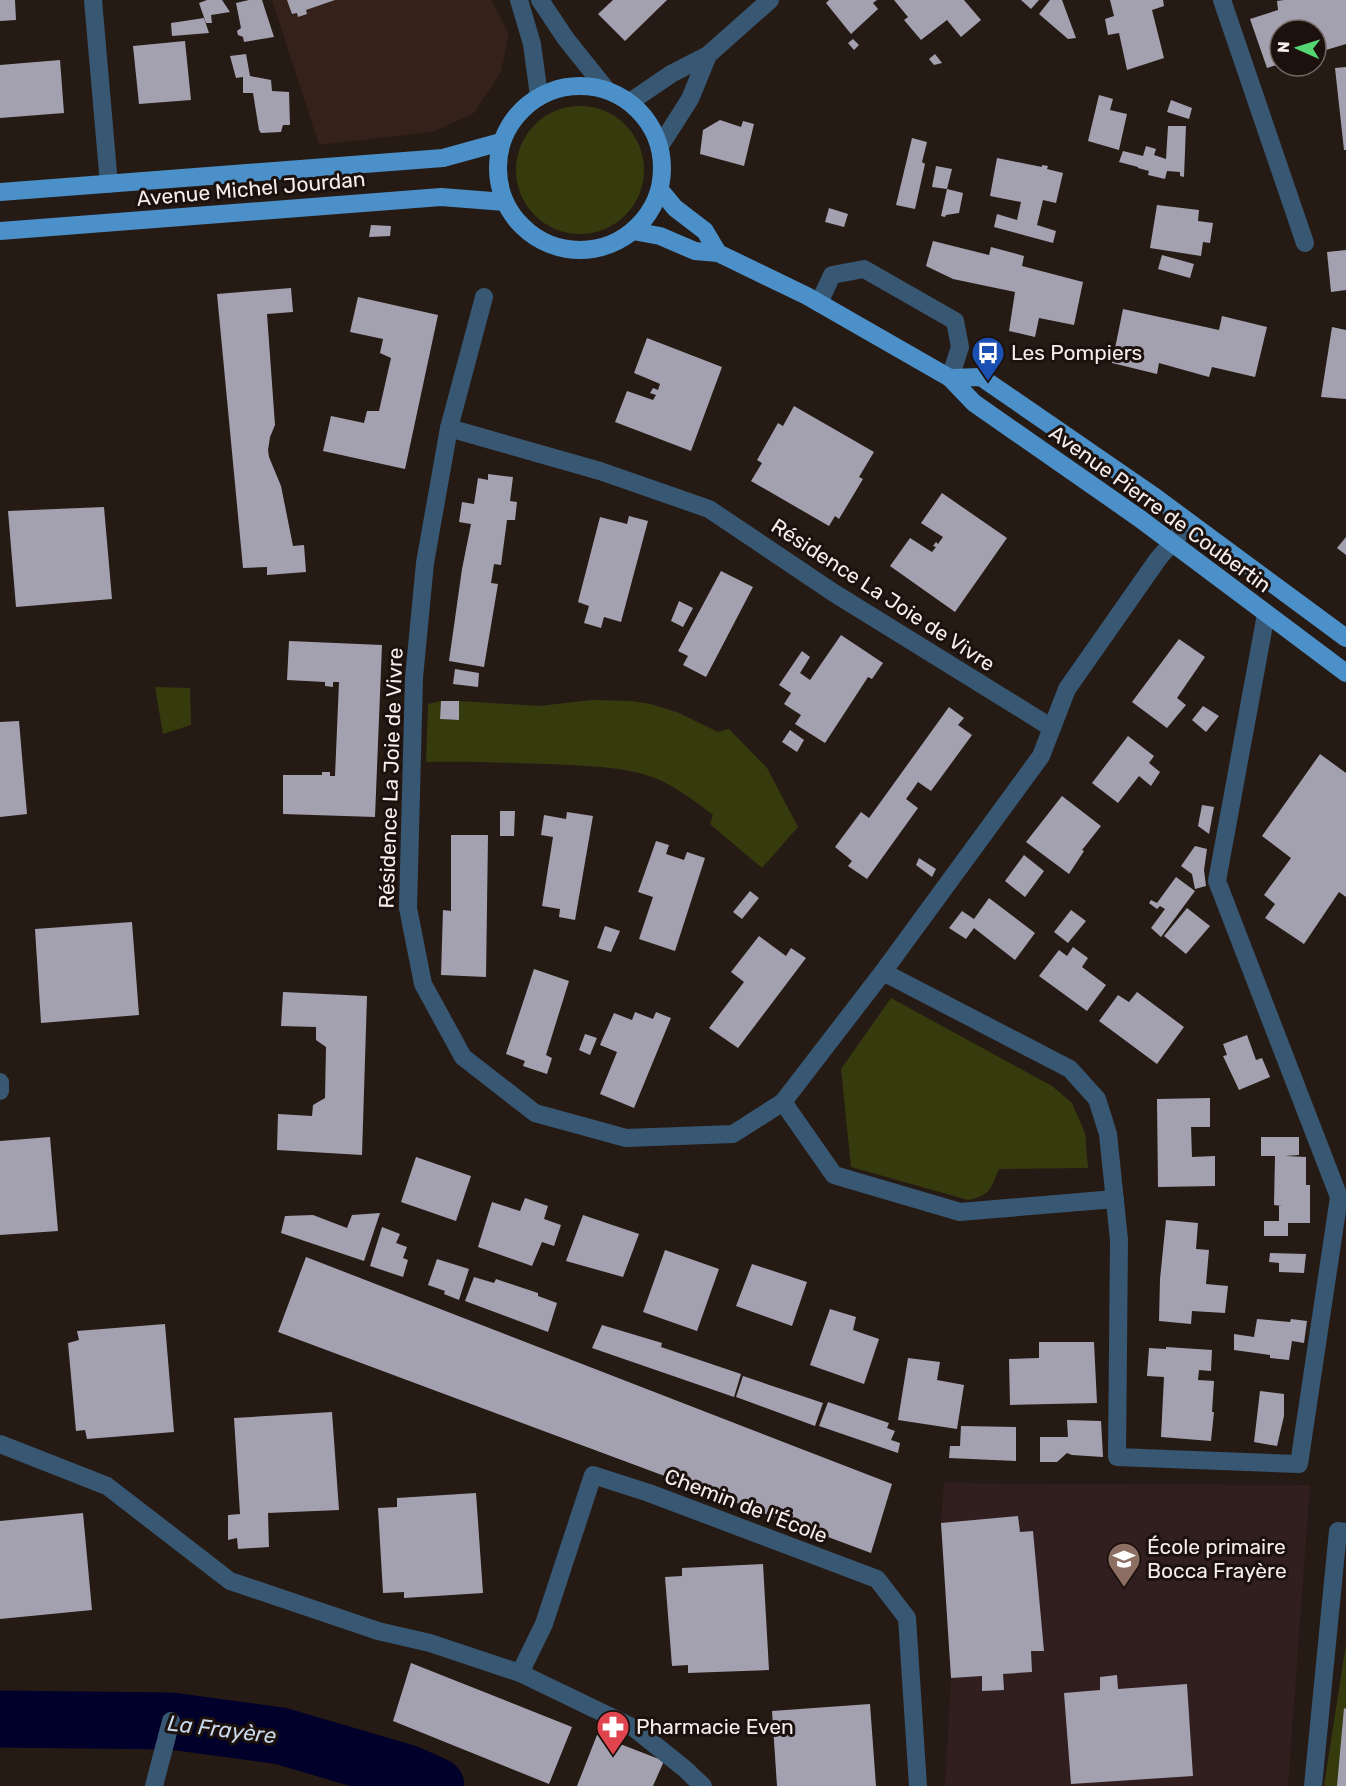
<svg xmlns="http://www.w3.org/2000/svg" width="1346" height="1786" font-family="Rubik,sans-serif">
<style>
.built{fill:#33211a}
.education{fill:#311e1f}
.green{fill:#363b0e}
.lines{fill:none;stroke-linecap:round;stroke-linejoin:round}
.river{stroke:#00002a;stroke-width:57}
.building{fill:#a3a1b0}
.minor{stroke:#375772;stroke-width:18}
.major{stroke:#4b90c8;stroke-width:18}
.labels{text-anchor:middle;stroke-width:6;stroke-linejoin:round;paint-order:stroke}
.street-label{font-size:21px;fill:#f7eeeb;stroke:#1c110c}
.poi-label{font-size:21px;fill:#f7eeeb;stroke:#1c110c;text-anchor:start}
.water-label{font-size:22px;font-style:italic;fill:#c8d9ec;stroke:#1c110c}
</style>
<rect width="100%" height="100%" fill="#261a15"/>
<!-- built -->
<path class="built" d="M272,0H491L509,34L501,72L474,113L433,132L319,145Z"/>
<!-- education -->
<path class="education" d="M944,1483L1310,1485L1288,1786H945L951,1678L941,1523Z"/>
<!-- green -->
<g class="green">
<circle cx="580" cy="170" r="64"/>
<path d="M155,687L190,688L191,725L163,734Z"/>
<path d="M592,700L631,701L651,704L679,713L718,732L729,729L767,768L798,827L762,868L710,824L713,815C695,801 676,787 655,778C624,766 583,766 550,764C509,763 468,761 426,762L428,704L441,701L440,719L458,720L459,701L539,706Z"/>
<path d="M891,998L1052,1086L1072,1103L1085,1133L1088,1168L999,1169C991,1188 990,1196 968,1200L851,1167L841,1069Z"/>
<path d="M1346,1644V1786H1324Z"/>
</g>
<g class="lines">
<!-- river -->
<path class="river" d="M0,1719L171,1721L281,1736L407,1773L436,1786"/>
</g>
<!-- building -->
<g class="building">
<path d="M0,0H15L16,20L0,21Z"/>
<path d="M207,0H222L230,12L211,15L212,23H206L199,3Z"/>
<path d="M249,0H262L274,37L244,42L243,37L238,35L237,31L241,28L236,3Z"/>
<path d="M287,0H335L306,10L307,14L298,17L297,13L292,14Z"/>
<path d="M613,0H667L625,41L598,14Z"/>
<path d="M829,0H877L873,3L878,9L851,34L826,3Z"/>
<path d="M894,0H964L981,20L961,37L947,20L921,40L904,20L908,17Z"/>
<path d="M1021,0H1039L1031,9Z"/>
<path d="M1050,0H1062L1076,38L1068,39L1039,14Z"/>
<path d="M1110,0H1163L1164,6L1152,10L1164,58L1127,70L1119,33L1108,35L1105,19L1114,16Z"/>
<path d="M1284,0H1346V44L1316,53V30H1280V64L1267,68L1250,19L1278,10L1277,1Z"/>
<path d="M204,18L209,33L172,36L171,23Z"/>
<path d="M853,39L859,45L854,50L848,43Z"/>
<path d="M185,41L191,100L139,104L133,46Z"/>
<path d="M246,54L250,76L271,80L272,91L289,92L290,125H283L281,132L261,133L259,130L253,93H243V77L236,78L230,56Z"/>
<path d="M935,54L942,63L934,65L929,59Z"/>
<path d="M60,60L64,113L0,118V65Z"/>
<path d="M1346,67V150H1344L1335,68Z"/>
<path d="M1099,95L1113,99L1110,110L1127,114L1119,150L1088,141Z"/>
<path d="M1171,100L1192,108L1189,119L1167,112Z"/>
<path d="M720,120L741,127L743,121L754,124L744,166L700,154L703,130Z"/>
<path d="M1168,126H1186L1184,177L1180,176V172L1167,171L1165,179L1148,175L1149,171L1138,168V167L1119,162L1123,151L1143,156L1146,146L1156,149L1154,155L1166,159Z"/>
<path d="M912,138L927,142L922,162L925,164L915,209L896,205Z"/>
<path d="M997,158L1042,167V165L1048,166L1047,169L1063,173L1056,203L1043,200L1037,225L1056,231L1053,243L994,227L997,214L1017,220L1021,202L990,196Z"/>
<path d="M936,166L952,169L947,189L932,187Z"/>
<path d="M947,189L963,193L959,213L946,215L945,217L941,216Z"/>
<path d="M1157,205L1199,210L1198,221L1213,223L1210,243L1203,242L1201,256L1150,248Z"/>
<path d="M829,208L848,214L844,227L825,222Z"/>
<path d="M371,225L391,226L390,236L369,237Z"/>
<path d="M933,241L989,255L991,247L1024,256L1022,266L1083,282L1074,325L1039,318L1035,337L1009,331L1015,292L953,279L926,266Z"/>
<path d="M1346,250V290L1331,292L1327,252Z"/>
<path d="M1162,255L1194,264L1190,278L1158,269Z"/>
<path d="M291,288L293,312L267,314L275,425L270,437L268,450L269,457L281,486L293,546L304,545L306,572L267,575V567L243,568L217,294Z"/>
<path d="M358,297L438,315L405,469L323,451L331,416L364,423L367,411H379L391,358L380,353L383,339L350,332Z"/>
<path d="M1123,309L1219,330L1222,316L1267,327L1255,377L1212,367L1209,377L1159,363L1157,374L1112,363Z"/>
<path d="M1332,327L1346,330V399L1321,397Z"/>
<path d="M647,338L722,367L691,451L615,422L627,391L653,400L656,395L650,393L653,388L658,390L660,384L658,383L634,373Z"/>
<path d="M794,406L874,452L859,477L863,479L839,519L835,516L829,526L751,481L762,463L757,460L778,423L783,426Z"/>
<path d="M488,474L513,477L510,501L517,502L515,520H507L501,565L494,564L491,583L498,584L484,667L449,661L462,569L471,524L459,522L462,502L474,504L478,478L488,480Z"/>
<path d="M942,493L1007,538L955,612L890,566L910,538L932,552L936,547L933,546L936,542L938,544L943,537L921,523Z"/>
<path d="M104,507L112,599L16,607L8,511Z"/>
<path d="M629,516L648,521L621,622L604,617L601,628L584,623L589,606L578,602L600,517L627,524Z"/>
<path d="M1346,537V555L1337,548Z"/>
<path d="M721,571L753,587L706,677L683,665L688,656L678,651Z"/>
<path d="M679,601L693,608L683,627L671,621Z"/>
<path d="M841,635L883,663L872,679L868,677L825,743L795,724L801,715L784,704L791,693L779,685L802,651L810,657L800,673L810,680Z"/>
<path d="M1179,639L1205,657L1177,698L1186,705L1167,728L1132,702Z"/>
<path d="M289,641L382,645L375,817L283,814V775H322V772H330V776H335L339,682H333V687L325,686V682L287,680Z"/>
<path d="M455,669L479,673L478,687L453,684Z"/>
<path d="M441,701H459V720L440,719Z"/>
<path d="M1203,706L1219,716L1206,732L1192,720Z"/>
<path d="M949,707L964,718L958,725L972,735L931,791L918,782L911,792L906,799L918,808L867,879L848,866L852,861L835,847L861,812L869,818Z"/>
<path d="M19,721L27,814L0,817V722Z"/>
<path d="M790,730L804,740L797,752L782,742Z"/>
<path d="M1128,736L1154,756L1149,763L1160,772L1151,786L1139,776L1118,803L1092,783Z"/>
<path d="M1320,754L1346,773V897L1339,892L1304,944L1265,918L1275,904L1264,895L1291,858L1262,836Z"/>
<path d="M1062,796L1101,826L1082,850L1084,851L1069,874L1026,842Z"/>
<path d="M1202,805L1214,807L1209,834L1198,826Z"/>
<path d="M500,811H515L514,836H500Z"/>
<path d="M567,812L593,816L575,920L559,917L560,909L542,906L553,837L541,835L544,815L566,819Z"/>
<path d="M451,835H488L486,977L441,975L443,910L451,911Z"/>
<path d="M656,841L669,845L666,854L684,860L687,852L705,858L675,951L639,939L653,897L638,892Z"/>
<path d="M1195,846L1207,849L1204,870L1206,886L1195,889L1192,874L1181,866Z"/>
<path d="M1024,855L1044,871L1025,897L1005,881Z"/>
<path d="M919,858L936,869L932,877L916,865Z"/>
<path d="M1176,877L1195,891L1161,937L1151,928L1165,909L1160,906L1157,909L1149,903L1151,900L1157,903Z"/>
<path d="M750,891L759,898L742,919L733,912Z"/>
<path d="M989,898L1035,933L1015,960L974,928L966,939L949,928L962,911L974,919Z"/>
<path d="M1187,908L1210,926L1186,954L1164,936Z"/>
<path d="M1071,910L1086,921L1068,943L1054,932Z"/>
<path d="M132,922L139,1015L41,1023L35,929Z"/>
<path d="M605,926L620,931L611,952L597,948Z"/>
<path d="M759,936L786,956L791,948L806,958L738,1048L709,1028L744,982L731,972Z"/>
<path d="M1073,947L1088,958L1082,967L1106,985L1087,1011L1039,976L1059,950L1067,956Z"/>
<path d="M534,969L569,981L546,1055L552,1058L547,1074L523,1066L525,1061L506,1054Z"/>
<path d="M283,992L367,996L362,1155L277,1150L278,1114L312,1116L313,1105L325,1098L326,1047L316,1040V1027L281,1026Z"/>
<path d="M1137,992L1184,1027L1157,1064L1099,1021L1118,995L1129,1002Z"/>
<path d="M635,1012L653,1019L656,1012L671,1018L634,1108L600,1094L617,1052L600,1045L602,1040L614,1013L632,1020Z"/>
<path d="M585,1034L597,1038L590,1055L579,1050Z"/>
<path d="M1247,1035L1256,1060L1262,1058L1270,1077L1239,1090L1223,1056L1227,1055L1223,1044Z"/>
<path d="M1210,1098V1127H1191L1192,1157L1215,1156V1186L1158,1187L1157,1099Z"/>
<path d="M50,1137L58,1231L0,1235V1141Z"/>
<path d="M1261,1137H1299V1155L1285,1156L1306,1157V1185H1310V1223H1288V1236H1264V1221H1279V1206H1282L1274,1205L1275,1156H1261Z"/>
<path d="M416,1157L471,1176L456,1221L401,1202Z"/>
<path d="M525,1198L548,1206L544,1219L561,1225L554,1246L542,1242L532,1266L478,1247L492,1202L520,1211Z"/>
<path d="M380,1213L364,1261L281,1233L285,1216L313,1215L347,1228L352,1215Z"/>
<path d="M583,1215L639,1234L623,1277L566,1261Z"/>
<path d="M1166,1220L1198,1223L1196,1249L1209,1250L1206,1284L1228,1286L1225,1313L1192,1311L1191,1324L1159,1321L1160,1279Z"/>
<path d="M382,1227L400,1234L396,1243L407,1247L403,1258L408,1260L403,1277L370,1266Z"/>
<path d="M665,1250L719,1269L697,1331L643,1312Z"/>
<path d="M1270,1253L1306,1254L1304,1273L1279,1272V1263L1269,1262Z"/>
<path d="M306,1257L892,1484L871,1553L278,1332Z"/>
<path d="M437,1259L469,1269L459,1300L444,1294L445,1291L428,1285Z"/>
<path d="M752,1264L807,1282L792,1326L736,1306Z"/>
<path d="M474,1277L494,1283L496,1279L538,1293V1296L557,1303L548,1332L465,1301Z"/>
<path d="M830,1309L856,1317L853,1330L879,1339L864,1384L810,1365Z"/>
<path d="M1257,1319L1290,1322L1291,1319L1307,1321L1304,1343L1292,1341L1289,1360L1270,1358V1355L1234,1350V1334L1254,1337Z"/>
<path d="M165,1324L174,1432L87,1439L85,1430L76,1431L68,1343L79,1340L77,1331Z"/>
<path d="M602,1325L662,1343L661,1347L741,1374L734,1397L592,1348Z"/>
<path d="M1039,1342H1094L1097,1403L1010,1405L1009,1359L1039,1358Z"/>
<path d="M1166,1347L1212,1350L1211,1371L1199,1370L1198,1380L1214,1381L1212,1412H1214L1211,1441L1161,1437L1164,1377L1147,1376L1149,1348L1166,1349Z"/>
<path d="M908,1358L940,1362L937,1380L964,1385L957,1429L898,1420Z"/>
<path d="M743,1376L823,1403L815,1426L736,1397Z"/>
<path d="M1260,1391L1284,1394V1416L1277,1446L1254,1442Z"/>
<path d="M828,1402L889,1423L887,1428L895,1431L891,1440L900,1443L898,1453L819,1426Z"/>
<path d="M332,1412L339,1510L268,1513L269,1547L238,1549L237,1538L228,1540V1515L240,1514L234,1418Z"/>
<path d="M1067,1420L1101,1421L1103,1457L1072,1455L1067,1453L1057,1462H1040V1437H1068Z"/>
<path d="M961,1426L1016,1427V1461L949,1458L950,1446H960Z"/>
<path d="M476,1493L483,1593L404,1598V1592L383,1593L378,1508L397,1507V1498Z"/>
<path d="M83,1513L92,1610L0,1619V1521Z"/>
<path d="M1018,1516L1020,1532L1033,1531L1044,1651H1031L1032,1672L1003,1674L1004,1690L982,1691V1676L951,1678L941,1523Z"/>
<path d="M763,1564L769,1670L688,1673V1665L672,1666L665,1577L682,1576V1568Z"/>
<path d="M411,1663L572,1727L549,1784L393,1721Z"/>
<path d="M1117,1675L1118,1689L1187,1684L1193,1776L1071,1784L1064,1693L1100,1690V1677Z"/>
<path d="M870,1704L876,1786H777L772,1711Z"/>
<path d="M1344,1708L1346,1709V1786H1337Z"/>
<path d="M597,1735L664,1761L653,1786H577Z"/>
</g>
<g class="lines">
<!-- minor -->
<g class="minor">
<path d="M93,0L109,184"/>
<path d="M519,0L532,44L539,96"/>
<path d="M540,0L566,39L606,89"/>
<path d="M1222,0L1305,243"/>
<path d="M630,102L671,74L708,55L770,0"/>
<path d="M660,146L690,99L708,55"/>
<path d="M484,297L449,428L425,563L414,678L408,908L423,984L463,1057L535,1113L626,1138L733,1134L783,1102L883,972L1041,756L1067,689L1158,559L1189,523"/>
<path d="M819,303L832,275L864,269L955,321L960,347L950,378"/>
<path d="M449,428L600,471L709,509L834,593L1052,728"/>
<path d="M883,972L1070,1069L1097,1099L1108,1134L1119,1240L1117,1457L1299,1464L1339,1197L1217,881L1266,614"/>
<path d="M0,1082V1091"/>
<path d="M783,1102L834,1175L960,1212L1115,1199"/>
<path d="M0,1444L107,1486L230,1581L378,1631L430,1643L520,1673L634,1728L685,1769L703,1786"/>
<path d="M520,1673L544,1624L593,1475L649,1493L877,1579L907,1618L918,1786"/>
<path d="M154,1786L171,1721"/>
<path d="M1313,1786L1338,1531L1346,1532"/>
</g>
<!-- major -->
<g class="major">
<circle cx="580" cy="168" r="82"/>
<path d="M660,190L675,208L705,231L718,253"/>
<path d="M0,192L443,158L501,142"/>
<path d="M0,231L441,197L505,202"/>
<path d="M633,231L660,236L695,251L718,253L807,296L950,378L974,403L1139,518L1346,673"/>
<path d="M950,378L981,377L988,382L1155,497L1346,638"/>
</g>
</g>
<!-- icons -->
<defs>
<g id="bus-pin" transform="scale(1.725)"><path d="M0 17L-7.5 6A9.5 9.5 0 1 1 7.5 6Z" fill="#1a4fb4" stroke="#1c110c"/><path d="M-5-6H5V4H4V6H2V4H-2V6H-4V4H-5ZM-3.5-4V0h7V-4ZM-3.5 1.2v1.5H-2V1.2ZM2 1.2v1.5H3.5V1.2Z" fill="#fff"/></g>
<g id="school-pin" transform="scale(1.725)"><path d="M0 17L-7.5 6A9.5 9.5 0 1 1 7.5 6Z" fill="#8d6e63" stroke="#1c110c"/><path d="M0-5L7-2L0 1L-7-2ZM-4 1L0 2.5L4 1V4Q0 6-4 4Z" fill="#fff"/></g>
<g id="pharmacy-pin" transform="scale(1.725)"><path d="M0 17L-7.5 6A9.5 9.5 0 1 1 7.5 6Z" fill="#e0444e" stroke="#1c110c"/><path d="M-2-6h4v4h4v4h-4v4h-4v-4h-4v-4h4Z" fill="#fff"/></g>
</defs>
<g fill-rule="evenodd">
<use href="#bus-pin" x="988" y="353"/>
<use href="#school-pin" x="1124" y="1559"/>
<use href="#pharmacy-pin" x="613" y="1727"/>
</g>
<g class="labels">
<!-- street labels -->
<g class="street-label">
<text transform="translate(251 189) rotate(-5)" y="7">Avenue Michel Jourdan</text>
<text transform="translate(1160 509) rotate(36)" y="7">Avenue Pierre de Coubertin</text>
<text transform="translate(883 595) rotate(33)" y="7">Résidence La Joie de Vivre</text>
<text transform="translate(391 778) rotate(-88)" y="7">Résidence La Joie de Vivre</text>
<text transform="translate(746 1506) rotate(21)" y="7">Chemin de l'École</text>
</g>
<!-- poi labels -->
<g class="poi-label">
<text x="1011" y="360">Les Pompiers</text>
<text x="1147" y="1554">École primaire<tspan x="1147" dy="24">Bocca Frayère</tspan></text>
<text x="636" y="1734">Pharmacie Even</text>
</g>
<!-- water labels -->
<g class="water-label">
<text transform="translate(222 1729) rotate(7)" y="8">La Frayère</text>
</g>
</g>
<!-- north arrow -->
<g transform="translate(1298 48) rotate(273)"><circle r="28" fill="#1c110c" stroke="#746965" stroke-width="1.5"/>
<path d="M0-4.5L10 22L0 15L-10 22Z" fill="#54d672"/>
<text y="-9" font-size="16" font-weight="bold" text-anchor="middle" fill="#f7eeeb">N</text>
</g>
</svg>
